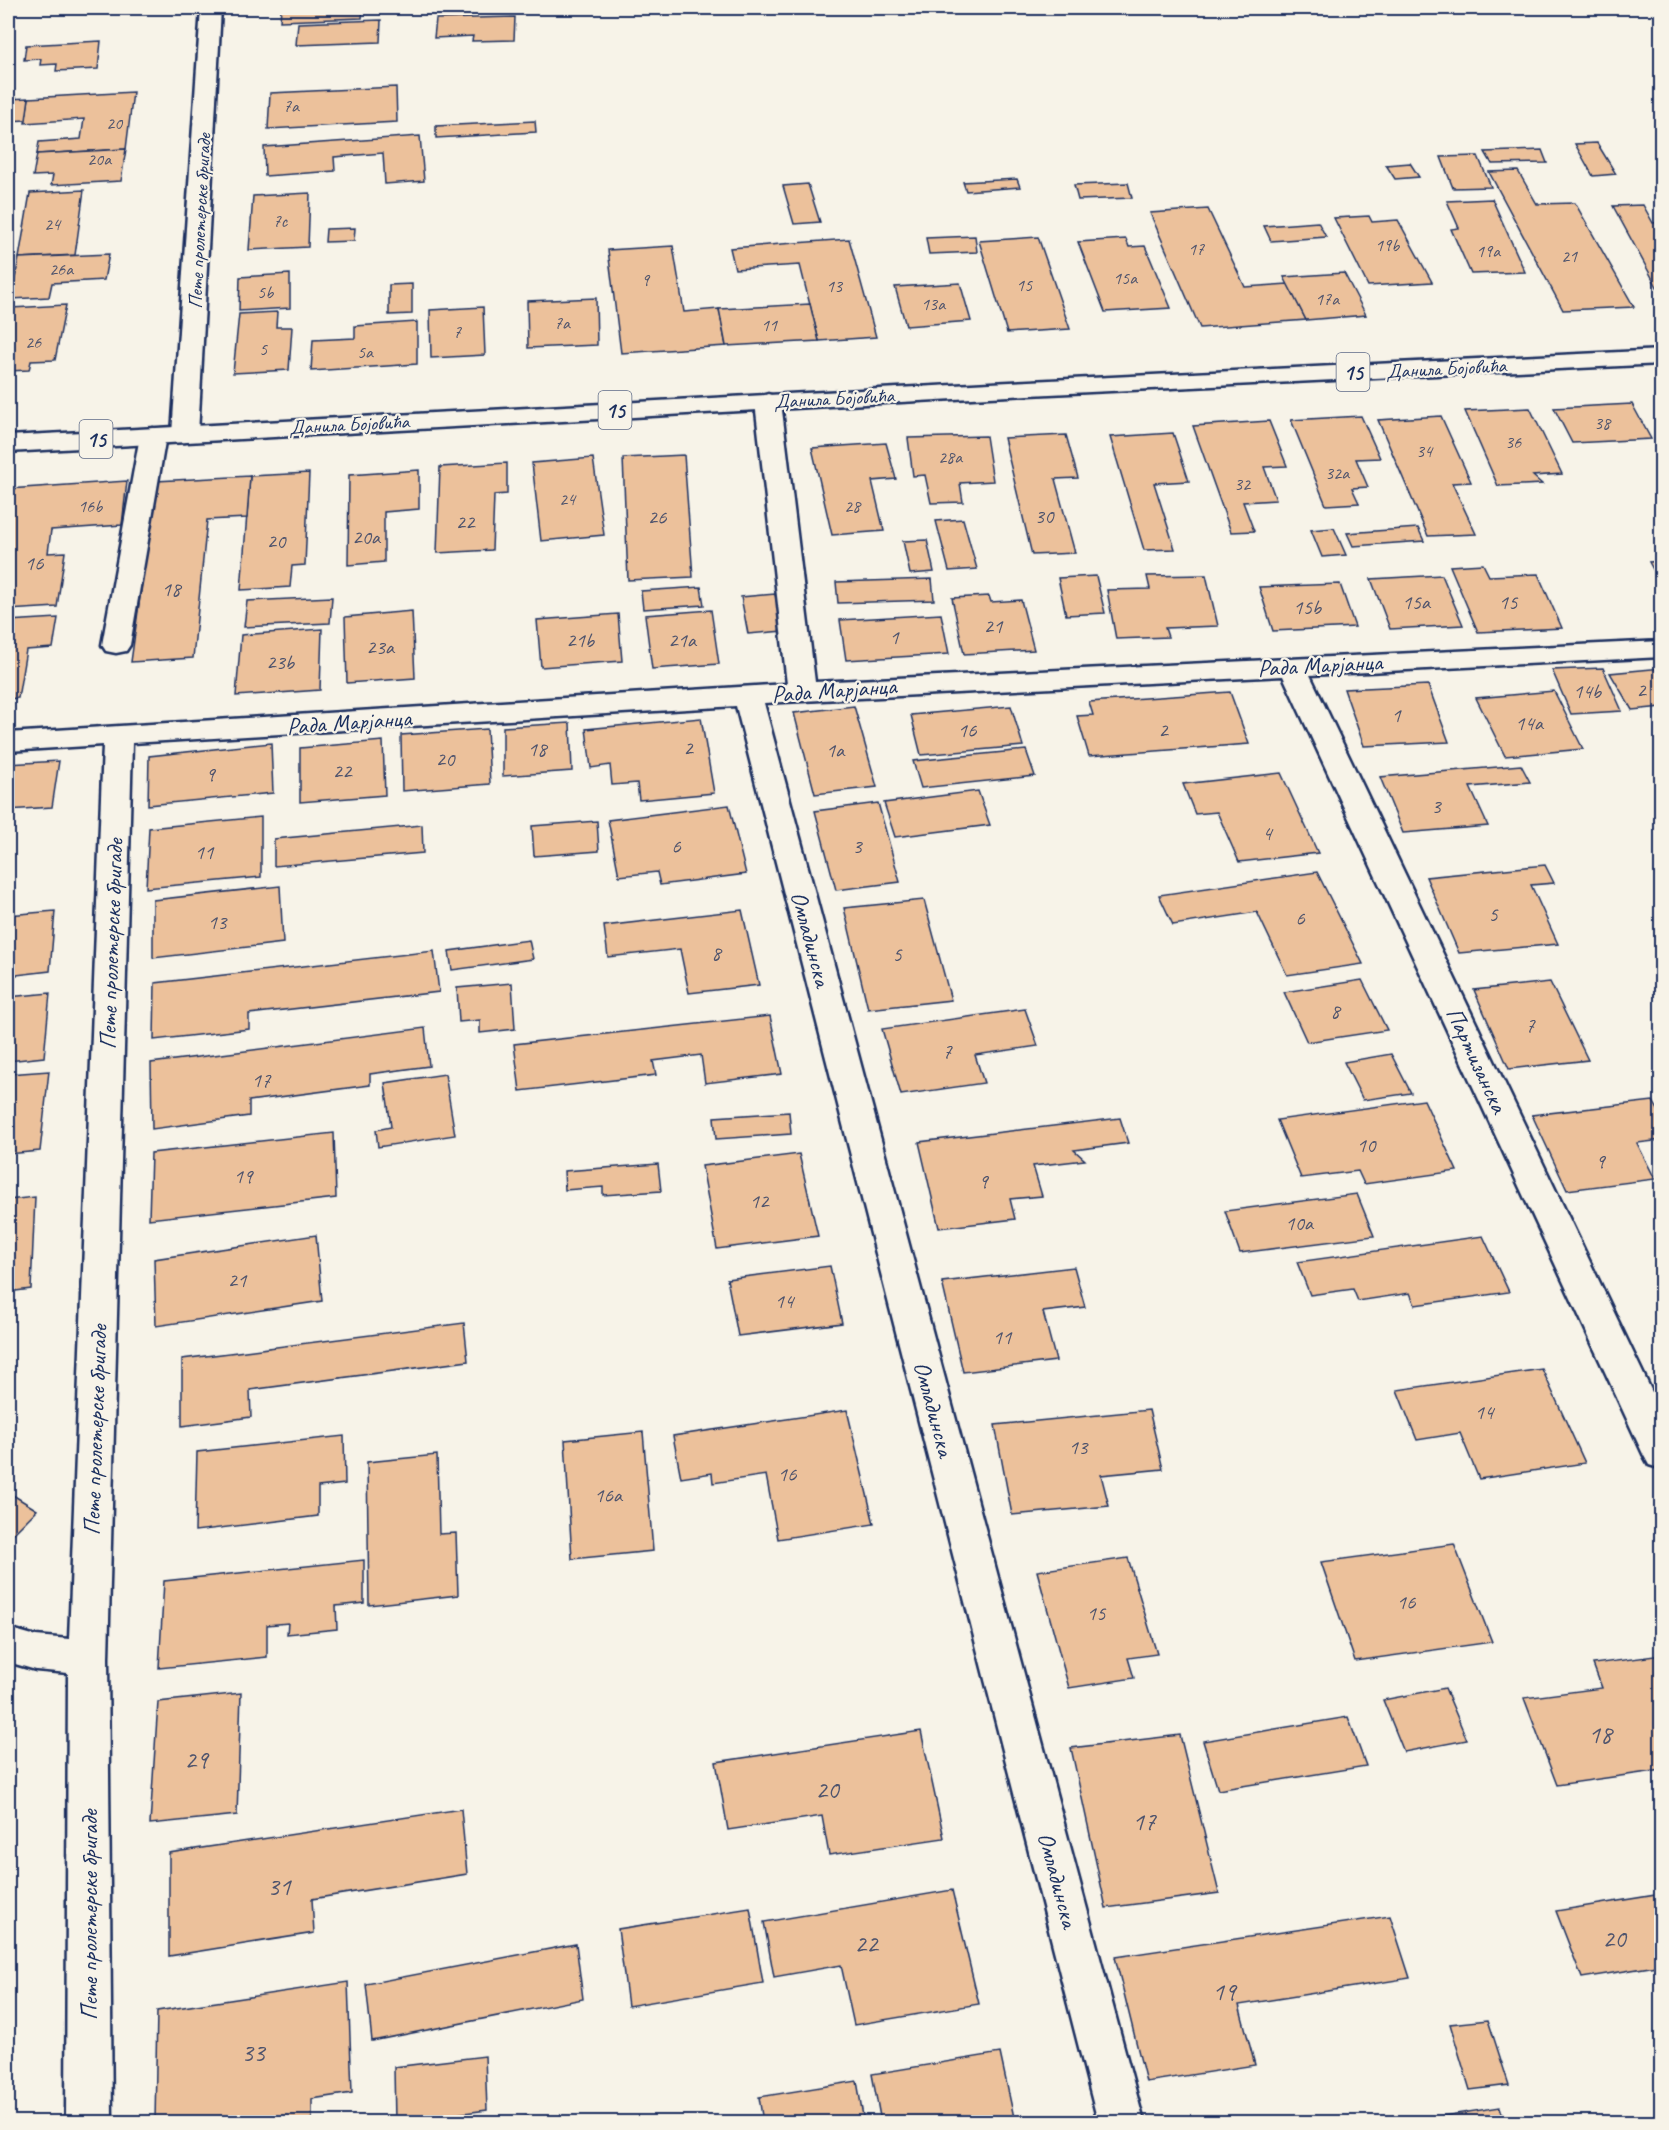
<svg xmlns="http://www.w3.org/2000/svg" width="1669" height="2130" font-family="Caveat,sans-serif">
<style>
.building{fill:#ecc19b;stroke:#1b2f5e;stroke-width:1.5}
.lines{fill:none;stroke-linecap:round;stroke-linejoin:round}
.minor-casing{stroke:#1b2f5e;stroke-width:5}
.major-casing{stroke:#1b2f5e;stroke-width:5}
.minor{fill:#f7f3e8;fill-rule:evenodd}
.major{fill:#f7f3e8;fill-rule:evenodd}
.labels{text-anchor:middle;stroke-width:4.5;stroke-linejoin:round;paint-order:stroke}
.far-number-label{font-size:18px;fill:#4f546d}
.far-street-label{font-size:20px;fill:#1b2f5e;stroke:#f7f3e8}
.number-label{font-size:21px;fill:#4f546d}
.shield{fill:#f7f3e8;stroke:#5d6a87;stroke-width:1.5}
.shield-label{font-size:22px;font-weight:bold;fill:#1b2f5e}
.street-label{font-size:24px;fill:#1b2f5e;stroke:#f7f3e8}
.near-number-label{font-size:26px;fill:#4f546d}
</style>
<rect width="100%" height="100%" fill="#f7f3e8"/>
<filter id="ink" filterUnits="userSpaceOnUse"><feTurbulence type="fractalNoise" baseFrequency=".0167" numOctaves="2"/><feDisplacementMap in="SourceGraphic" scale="12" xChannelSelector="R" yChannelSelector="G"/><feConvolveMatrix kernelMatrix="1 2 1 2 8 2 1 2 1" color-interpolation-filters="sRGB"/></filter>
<g filter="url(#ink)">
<!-- building -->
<g class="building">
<path d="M65,8H140V10L64,13Z"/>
<path d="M281,8H363L362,18L280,21Z"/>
<path d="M515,17L514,40L472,41L473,36L434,38L436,19Z"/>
<path d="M381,20L380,42L296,45L298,23Z"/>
<path d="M101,41L98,69L56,71L57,64L40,65L41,59L24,60L26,45Z"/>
<path d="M396,87L397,122L268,129L270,93Z"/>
<path d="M133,92L126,149L37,154L39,142L81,139L84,119L25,123L29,98Z"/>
<path d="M29,98L26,120L8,121V99Z"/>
<path d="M535,121L536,132L436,138V126Z"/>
<path d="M420,136L424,181L385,184L383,153L334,157L335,171L265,176L264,147Z"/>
<path d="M1597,143L1616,174L1593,176L1575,144Z"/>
<path d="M126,149L121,181L51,185L53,175L33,176L37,154Z"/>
<path d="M1542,150L1547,163L1492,164L1485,152Z"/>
<path d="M1478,156L1491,187L1453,188L1441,157Z"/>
<path d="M1410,163L1419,177L1395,179L1386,165Z"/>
<path d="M1518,171L1537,204L1575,203L1634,307L1563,310L1489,172Z"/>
<path d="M1017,179L1020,187L966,191L963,182Z"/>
<path d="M1128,183L1132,198L1078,200L1074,185Z"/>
<path d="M808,184L820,222L794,224L783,186Z"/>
<path d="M84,190L75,255L19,258L30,193Z"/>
<path d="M310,193L308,247L249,250L253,196Z"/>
<path d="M1492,199L1525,272L1471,274L1451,229L1459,228L1447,201Z"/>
<path d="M1643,205L1653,223L1662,222V296L1613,206Z"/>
<path d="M1208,209L1245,287L1288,284L1306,320L1200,328L1150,213Z"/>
<path d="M1369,216L1372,222L1398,220L1432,282L1368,286L1334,218Z"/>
<path d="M1318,222L1326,237L1271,241L1264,226Z"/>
<path d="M355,228L354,241L325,242L326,229Z"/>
<path d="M975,236L977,252L929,254L926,238Z"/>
<path d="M1038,237L1070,329L1007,333L979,241Z"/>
<path d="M849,239L876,337L819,341L800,265L735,269L730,248Z"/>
<path d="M1126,239L1129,247L1145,246L1171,308L1105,312L1078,242Z"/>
<path d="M673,246L684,312L719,309L726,346L621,353L608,250Z"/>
<path d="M109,254L104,280L52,283L49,297L11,299L19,258Z"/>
<path d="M1344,273L1366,315L1306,320L1284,277Z"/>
<path d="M290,274V308L239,311L240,277Z"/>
<path d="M960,283L971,321L906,326L895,287Z"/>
<path d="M412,284V314L389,315V285Z"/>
<path d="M596,298L597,345L528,348L527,301Z"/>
<path d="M810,304L819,341L726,346L719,309Z"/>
<path d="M66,305L55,360L31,361L29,370L8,371V325L11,308Z"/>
<path d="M483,307L485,355L431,358L430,310Z"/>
<path d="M277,312L276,327H292L289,370L233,373L239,314Z"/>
<path d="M417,322V364L311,371L313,340L355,338V326Z"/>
<path d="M1632,404L1651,439L1572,443L1554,408Z"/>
<path d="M1530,408L1562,474L1533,476L1542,484L1498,486L1465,411Z"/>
<path d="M1361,416L1380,458L1356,459L1368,487L1352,488L1359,503L1326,505L1291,420Z"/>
<path d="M1441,416L1471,482L1452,483L1476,534L1428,536L1378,420Z"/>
<path d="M1269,421L1287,466L1264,467L1276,500L1243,502L1254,531L1231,532L1193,426Z"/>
<path d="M1173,433L1189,481L1154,483L1175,549L1144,550L1110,437Z"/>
<path d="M1066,435L1078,478L1055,479L1075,553L1032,555L1004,438Z"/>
<path d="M986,436L993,481L960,483L963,502L931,503L925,475L913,476L908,438Z"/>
<path d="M886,443L896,479L872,481L884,531L832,535L812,448Z"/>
<path d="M684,455L693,577L628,580L623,458Z"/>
<path d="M593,458L604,535L541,541L532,463Z"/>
<path d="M507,463V494L494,495L492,550L437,553L440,467Z"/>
<path d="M419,470V509L384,512V562L348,565L349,475Z"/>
<path d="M309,473L305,565L292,566L290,587L241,590L250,476Z"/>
<path d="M250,476L247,518L207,520L193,658L131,662L156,481Z"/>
<path d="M127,481L122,525L51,530L48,553L65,552L57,607L8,610V489Z"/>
<path d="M963,519L977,569L949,571L936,521Z"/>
<path d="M1334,528L1346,555L1322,557L1311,530Z"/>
<path d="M1418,528L1424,541L1353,546L1347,533Z"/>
<path d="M927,540L934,572L910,574L903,541Z"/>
<path d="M1662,561V586L1649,562Z"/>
<path d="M1483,564L1489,576L1538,574L1562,628L1478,632L1450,566Z"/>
<path d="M1206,575L1218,626L1165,628L1168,637L1116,639L1107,590L1150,589L1147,576Z"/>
<path d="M1442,575L1463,625L1390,629L1371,579Z"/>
<path d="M1096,576L1105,613L1066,615L1058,578Z"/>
<path d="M932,579L934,600L838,603L836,582Z"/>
<path d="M1340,584L1355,627L1273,631L1259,587Z"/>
<path d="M701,587L704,605L643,609L641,591Z"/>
<path d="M775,594L783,631L748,634L741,597Z"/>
<path d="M989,596L991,602L1021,600L1034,650L964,654L952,598Z"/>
<path d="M332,597L330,623L244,627L247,601Z"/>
<path d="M711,610L719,664L652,669L645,615Z"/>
<path d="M412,611L415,678L347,683L345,617Z"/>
<path d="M618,614L622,661L541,667L537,620Z"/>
<path d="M941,614L949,654L846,660L840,620Z"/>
<path d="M58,618L53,648L26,650L18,698L8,699V621Z"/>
<path d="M322,629L320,690L236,696L241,635Z"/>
<path d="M1603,668L1622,711L1571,714L1552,670Z"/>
<path d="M1662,668V707L1632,710L1610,673Z"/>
<path d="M1428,685L1449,742L1364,746L1344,689Z"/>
<path d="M1554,691L1583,749L1505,756L1476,698Z"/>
<path d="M1230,692L1249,744L1089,756L1077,716L1093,715L1089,702Z"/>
<path d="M854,706L877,787L815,794L794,713Z"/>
<path d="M1011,706L1023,746L921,755L911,715Z"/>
<path d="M701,718L714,793L639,800L637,783L612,785L610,765L591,768L586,729Z"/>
<path d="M570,723L572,771L503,776V727Z"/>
<path d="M487,729L490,784L402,791L401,735Z"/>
<path d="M383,741L385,795L300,802V748Z"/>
<path d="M271,743L273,793L148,805L149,756Z"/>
<path d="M1026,750L1035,776L921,788L913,761Z"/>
<path d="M59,761L52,807L8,810V764Z"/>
<path d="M1521,765L1530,782L1470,787L1488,826L1403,833L1380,777Z"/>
<path d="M1281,773L1318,853L1239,862L1217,812L1195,814L1183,784Z"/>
<path d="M978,791L990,825L895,837L884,803Z"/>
<path d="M878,803L900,882L836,890L815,811Z"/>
<path d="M729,805L746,874L660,885L657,872L619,876L608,820Z"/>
<path d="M261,817V877L146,888L149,828Z"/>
<path d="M597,821L599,851L534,856L532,826Z"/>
<path d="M422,825L423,853L274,866V839Z"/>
<path d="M1545,865L1554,883L1531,885L1558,944L1459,953L1426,877Z"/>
<path d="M1317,872L1363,964L1287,975L1257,912L1173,925L1159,895Z"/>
<path d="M280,886L283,943L153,958V900Z"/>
<path d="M924,900L951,1000L868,1009L844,908Z"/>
<path d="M742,910L759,985L689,993L680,949L608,957L604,926Z"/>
<path d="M55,911L50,971L8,976V915Z"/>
<path d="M529,940L533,959L452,970L449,951Z"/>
<path d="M434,951L439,992L249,1014V1029L154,1040L155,983Z"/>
<path d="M1362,980L1387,1030L1307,1042L1284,992Z"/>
<path d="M1550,982L1588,1060L1509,1069L1474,990Z"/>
<path d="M512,983L515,1029L480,1033V1020L459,1022L457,988Z"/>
<path d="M50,993L44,1057L8,1061V997Z"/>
<path d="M1025,1009L1038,1046L975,1055L984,1083L901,1095L882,1029Z"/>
<path d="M770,1016L782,1074L705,1083L701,1055L653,1061L656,1075L520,1091L514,1044Z"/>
<path d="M425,1028L429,1066L370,1074V1085L249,1101V1116L152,1129L151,1063Z"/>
<path d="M1391,1054L1411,1093L1363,1100L1344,1062Z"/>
<path d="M49,1071L40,1151L8,1154V1074Z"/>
<path d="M445,1074L455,1135L378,1147L376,1130L391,1127L385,1083Z"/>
<path d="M1424,1100L1457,1171L1364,1184L1358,1171L1301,1178L1277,1120Z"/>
<path d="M1653,1101L1662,1117V1140L1637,1143L1655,1179L1567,1190L1532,1115Z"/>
<path d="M789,1112L791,1134L716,1139L714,1117Z"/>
<path d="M1120,1118L1128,1143L1074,1150L1085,1160L1033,1166L1042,1196L1010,1199L1015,1219L939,1228L919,1142Z"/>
<path d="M334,1133L336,1198L149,1219L151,1153Z"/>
<path d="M799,1154L818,1236L717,1249L702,1166Z"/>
<path d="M658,1164L661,1191L603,1195V1187L565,1190L564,1171Z"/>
<path d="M1357,1194L1374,1236L1240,1253L1225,1211Z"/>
<path d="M35,1197L31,1289L8,1292V1200Z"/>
<path d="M316,1235L322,1301L156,1326L154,1259Z"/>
<path d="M1483,1236L1509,1292L1415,1305L1410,1293L1358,1301L1353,1289L1310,1295L1297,1262Z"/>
<path d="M830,1266L842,1323L738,1336L727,1279Z"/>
<path d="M1074,1267L1085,1307L1043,1312L1056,1361L963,1372L942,1282Z"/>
<path d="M464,1323L468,1361L250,1390L251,1417L182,1426V1359Z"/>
<path d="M1542,1369L1585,1463L1479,1479L1460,1433L1417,1440L1397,1390Z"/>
<path d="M847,1410L874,1524L778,1539L766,1475L713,1483L712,1473L681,1478L673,1436Z"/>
<path d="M1149,1410L1163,1469L1101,1475L1109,1506L1012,1515L995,1425Z"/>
<path d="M643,1432L653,1551L572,1559L565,1440Z"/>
<path d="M344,1436L345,1484L318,1487V1516L195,1531L197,1452Z"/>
<path d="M437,1455L439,1534L456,1533L458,1595L369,1605L367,1462Z"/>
<path d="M8,1492L37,1510L8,1539Z"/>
<path d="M1454,1544L1492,1642L1355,1661L1321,1562Z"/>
<path d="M1128,1558L1157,1654L1128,1658L1134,1678L1069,1688L1037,1571Z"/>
<path d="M364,1560V1603L336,1606L337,1629L287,1634L288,1623L267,1625V1657L159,1668L164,1581Z"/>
<path d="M1662,1655V1770L1557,1785L1524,1698L1602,1688L1593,1664Z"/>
<path d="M1445,1688L1467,1740L1404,1752L1383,1700Z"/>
<path d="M241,1693L237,1815L150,1824L158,1702Z"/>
<path d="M1348,1717L1366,1766L1218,1790L1203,1741Z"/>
<path d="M921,1731L944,1838L829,1855L822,1816L728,1830L716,1762Z"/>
<path d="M1180,1735L1219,1893L1106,1908L1071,1748Z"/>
<path d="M461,1809L467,1874L312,1899L314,1933L169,1956V1853Z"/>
<path d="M952,1890L979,2004L854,2025L841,1965L774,1977L764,1922Z"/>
<path d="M1662,1894V1965L1582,1978L1556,1911Z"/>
<path d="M750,1908L763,1983L628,2006L618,1929Z"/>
<path d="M1390,1916L1410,1978L1239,2005L1255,2065L1146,2082L1115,1957Z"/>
<path d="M576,1944L583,1999L372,2041L366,1984Z"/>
<path d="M348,1982L352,2093L312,2099V2122H155L157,2011Z"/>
<path d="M1488,2020L1509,2085L1470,2090L1450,2024Z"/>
<path d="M1000,2053L1015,2122H881L872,2074Z"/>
<path d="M485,2056L487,2110L395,2122L394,2067Z"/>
<path d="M857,2081L864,2122H763L759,2097Z"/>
<path d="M1500,2107L1505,2122H1405Z"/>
<path d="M528,2116V2122H489Z"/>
</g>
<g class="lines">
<!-- minor casing -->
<g class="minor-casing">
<g id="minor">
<path d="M201,8H221L198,434L194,439L185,442L176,439L172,434Z"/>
<path d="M768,394L777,397L781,402L815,682L1662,641V657L1310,675L1662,1413V1469L1649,1465L1643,1454L1283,676L764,703L1144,2122H1098L736,706L132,743L108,1658L112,2122H66L68,1673L36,1670L8,1662V1628L36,1636L69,1639L103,745L8,751V733L787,684L755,402L759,397Z"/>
<path d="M153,428L162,431L166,436L130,645L126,651L116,653L106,651L102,645L140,436L144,431Z"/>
</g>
</g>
<!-- major casing -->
<g class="major-casing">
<path id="major" d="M1662,350V364L990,397L8,452V436L990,383Z"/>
</g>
<!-- minor -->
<use href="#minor" class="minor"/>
<!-- major -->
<use href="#major" class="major"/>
</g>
</g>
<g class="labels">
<!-- far-number labels -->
<g class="far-number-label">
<text x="291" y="112">7a</text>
<text x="114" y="129">20</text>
<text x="99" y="165">20a</text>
<text x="280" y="227">7c</text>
<text x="52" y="230">24</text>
<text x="1387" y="251">19b</text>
<text x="1196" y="255">17</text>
<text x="1488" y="257">19a</text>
<text x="1569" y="262">21</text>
<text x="61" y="275">26a</text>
<text x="1125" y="284">15a</text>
<text x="645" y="286">9</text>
<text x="1024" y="291">15</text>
<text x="834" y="292">13</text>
<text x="265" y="298">5b</text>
<text x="1327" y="305">17a</text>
<text x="933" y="310">13a</text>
<text x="562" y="329">7a</text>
<text x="769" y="331">11</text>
<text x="457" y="338">7</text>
<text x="33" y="348">26</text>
<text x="263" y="355">5</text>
<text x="365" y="358">5a</text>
<text x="1602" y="429">38</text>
<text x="1513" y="448">36</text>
<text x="1424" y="457">34</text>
<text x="950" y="463">28a</text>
<text x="1337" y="479">32a</text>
<text x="1242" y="490">32</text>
<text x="567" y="505">24</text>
<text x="90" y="512">16b</text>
<text x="852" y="512">28</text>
</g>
<!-- far-street labels -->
<g class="far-street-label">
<text transform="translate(199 221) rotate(-87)" y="7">Пете пролетерске бригаде</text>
<text transform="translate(1446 368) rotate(-3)" y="7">Данила Бојовића</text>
<text transform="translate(834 398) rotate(-3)" y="7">Данила Бојовића</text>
<text transform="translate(349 424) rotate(-3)" y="7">Данила Бојовића</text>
</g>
<!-- number labels -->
<g class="number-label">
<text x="1044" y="523">30</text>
<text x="657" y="524">26</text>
<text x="465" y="529">22</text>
<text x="366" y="544">20a</text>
<text x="276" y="548">20</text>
<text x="34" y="570">16</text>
<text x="171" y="596">18</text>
<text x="1416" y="609">15a</text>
<text x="1508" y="609">15</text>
<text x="1307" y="614">15b</text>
<text x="993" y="633">21</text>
<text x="894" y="644">1</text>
<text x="580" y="647">21b</text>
<text x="682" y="647">21a</text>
<text x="380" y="654">23a</text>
<text x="280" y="669">23b</text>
<text x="1641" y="697">2</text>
<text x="1587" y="698">14b</text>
<text x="1396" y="722">1</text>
<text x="1529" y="730">14a</text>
<text x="967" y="737">16</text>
<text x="1163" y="737">2</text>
<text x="688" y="755">2</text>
<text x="537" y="756">18</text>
<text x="835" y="757">1a</text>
<text x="445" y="766">20</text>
<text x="342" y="778">22</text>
<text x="210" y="781">9</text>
<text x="1436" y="813">3</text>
<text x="1267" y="840">4</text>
<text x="676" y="853">6</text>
<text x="857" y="853">3</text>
<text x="204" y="859">11</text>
<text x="1493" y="921">5</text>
<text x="1300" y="925">6</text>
<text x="217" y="929">13</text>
<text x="716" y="960">8</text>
<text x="897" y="961">5</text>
<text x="1335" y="1018">8</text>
<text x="1530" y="1032">7</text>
<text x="947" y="1058">7</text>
<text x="261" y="1087">17</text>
<text x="1366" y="1152">10</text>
<text x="1600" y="1168">9</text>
<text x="243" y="1183">19</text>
<text x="983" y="1188">9</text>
<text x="759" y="1208">12</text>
<text x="1299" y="1230">10a</text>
<text x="237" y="1287">21</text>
<text x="784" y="1308">14</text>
<text x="1002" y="1344">11</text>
<text x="1484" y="1419">14</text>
<text x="1078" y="1454">13</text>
<text x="787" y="1481">16</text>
<text x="608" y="1502">16a</text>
<text x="1406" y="1609">16</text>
<text x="1096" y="1620">15</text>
</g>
<!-- shield labels -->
<g class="shield">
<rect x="1336.5" y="353" width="33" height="38" rx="4.5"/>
<rect x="598.5" y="391" width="33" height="38" rx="4.5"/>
<rect x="79.5" y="420" width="33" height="38" rx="4.5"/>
</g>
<g class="shield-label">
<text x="1353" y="380">15</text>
<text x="615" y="418">15</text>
<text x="96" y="447">15</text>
</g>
<!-- street labels -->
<g class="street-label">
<text transform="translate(1320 665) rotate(-3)" y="8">Рада Марјанца</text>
<text transform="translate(834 690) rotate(-4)" y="8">Рада Марјанца</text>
<text transform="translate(349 722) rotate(-4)" y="8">Рада Марјанца</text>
<text transform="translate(811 939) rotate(75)" y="8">Омладинска</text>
<text transform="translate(111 944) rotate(-88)" y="8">Пете пролетерске бригаде</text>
<text transform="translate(1477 1060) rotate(65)" y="8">Партизанска</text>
<text transform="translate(934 1409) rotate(75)" y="8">Омладинска</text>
<text transform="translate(95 1430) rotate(-88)" y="8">Пете пролетерске бригаде</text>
<text transform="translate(1058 1880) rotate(75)" y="8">Омладинска</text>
<text transform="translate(89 1915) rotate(-90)" y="8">Пете пролетерске бригаде</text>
</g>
<!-- near-number labels -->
<g class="near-number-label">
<text x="1600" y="1743">18</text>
<text x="196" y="1768">29</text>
<text x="827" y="1798">20</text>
<text x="1144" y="1830">17</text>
<text x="279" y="1895">31</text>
<text x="1614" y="1947">20</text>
<text x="866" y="1952">22</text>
<text x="1224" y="2000">19</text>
<text x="253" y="2061">33</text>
</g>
</g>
<!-- margin -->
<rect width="1669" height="2130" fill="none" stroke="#f7f3e8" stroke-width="30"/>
<rect x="15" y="15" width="1639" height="2100" fill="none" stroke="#1b2f5e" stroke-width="2" filter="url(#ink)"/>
</svg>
